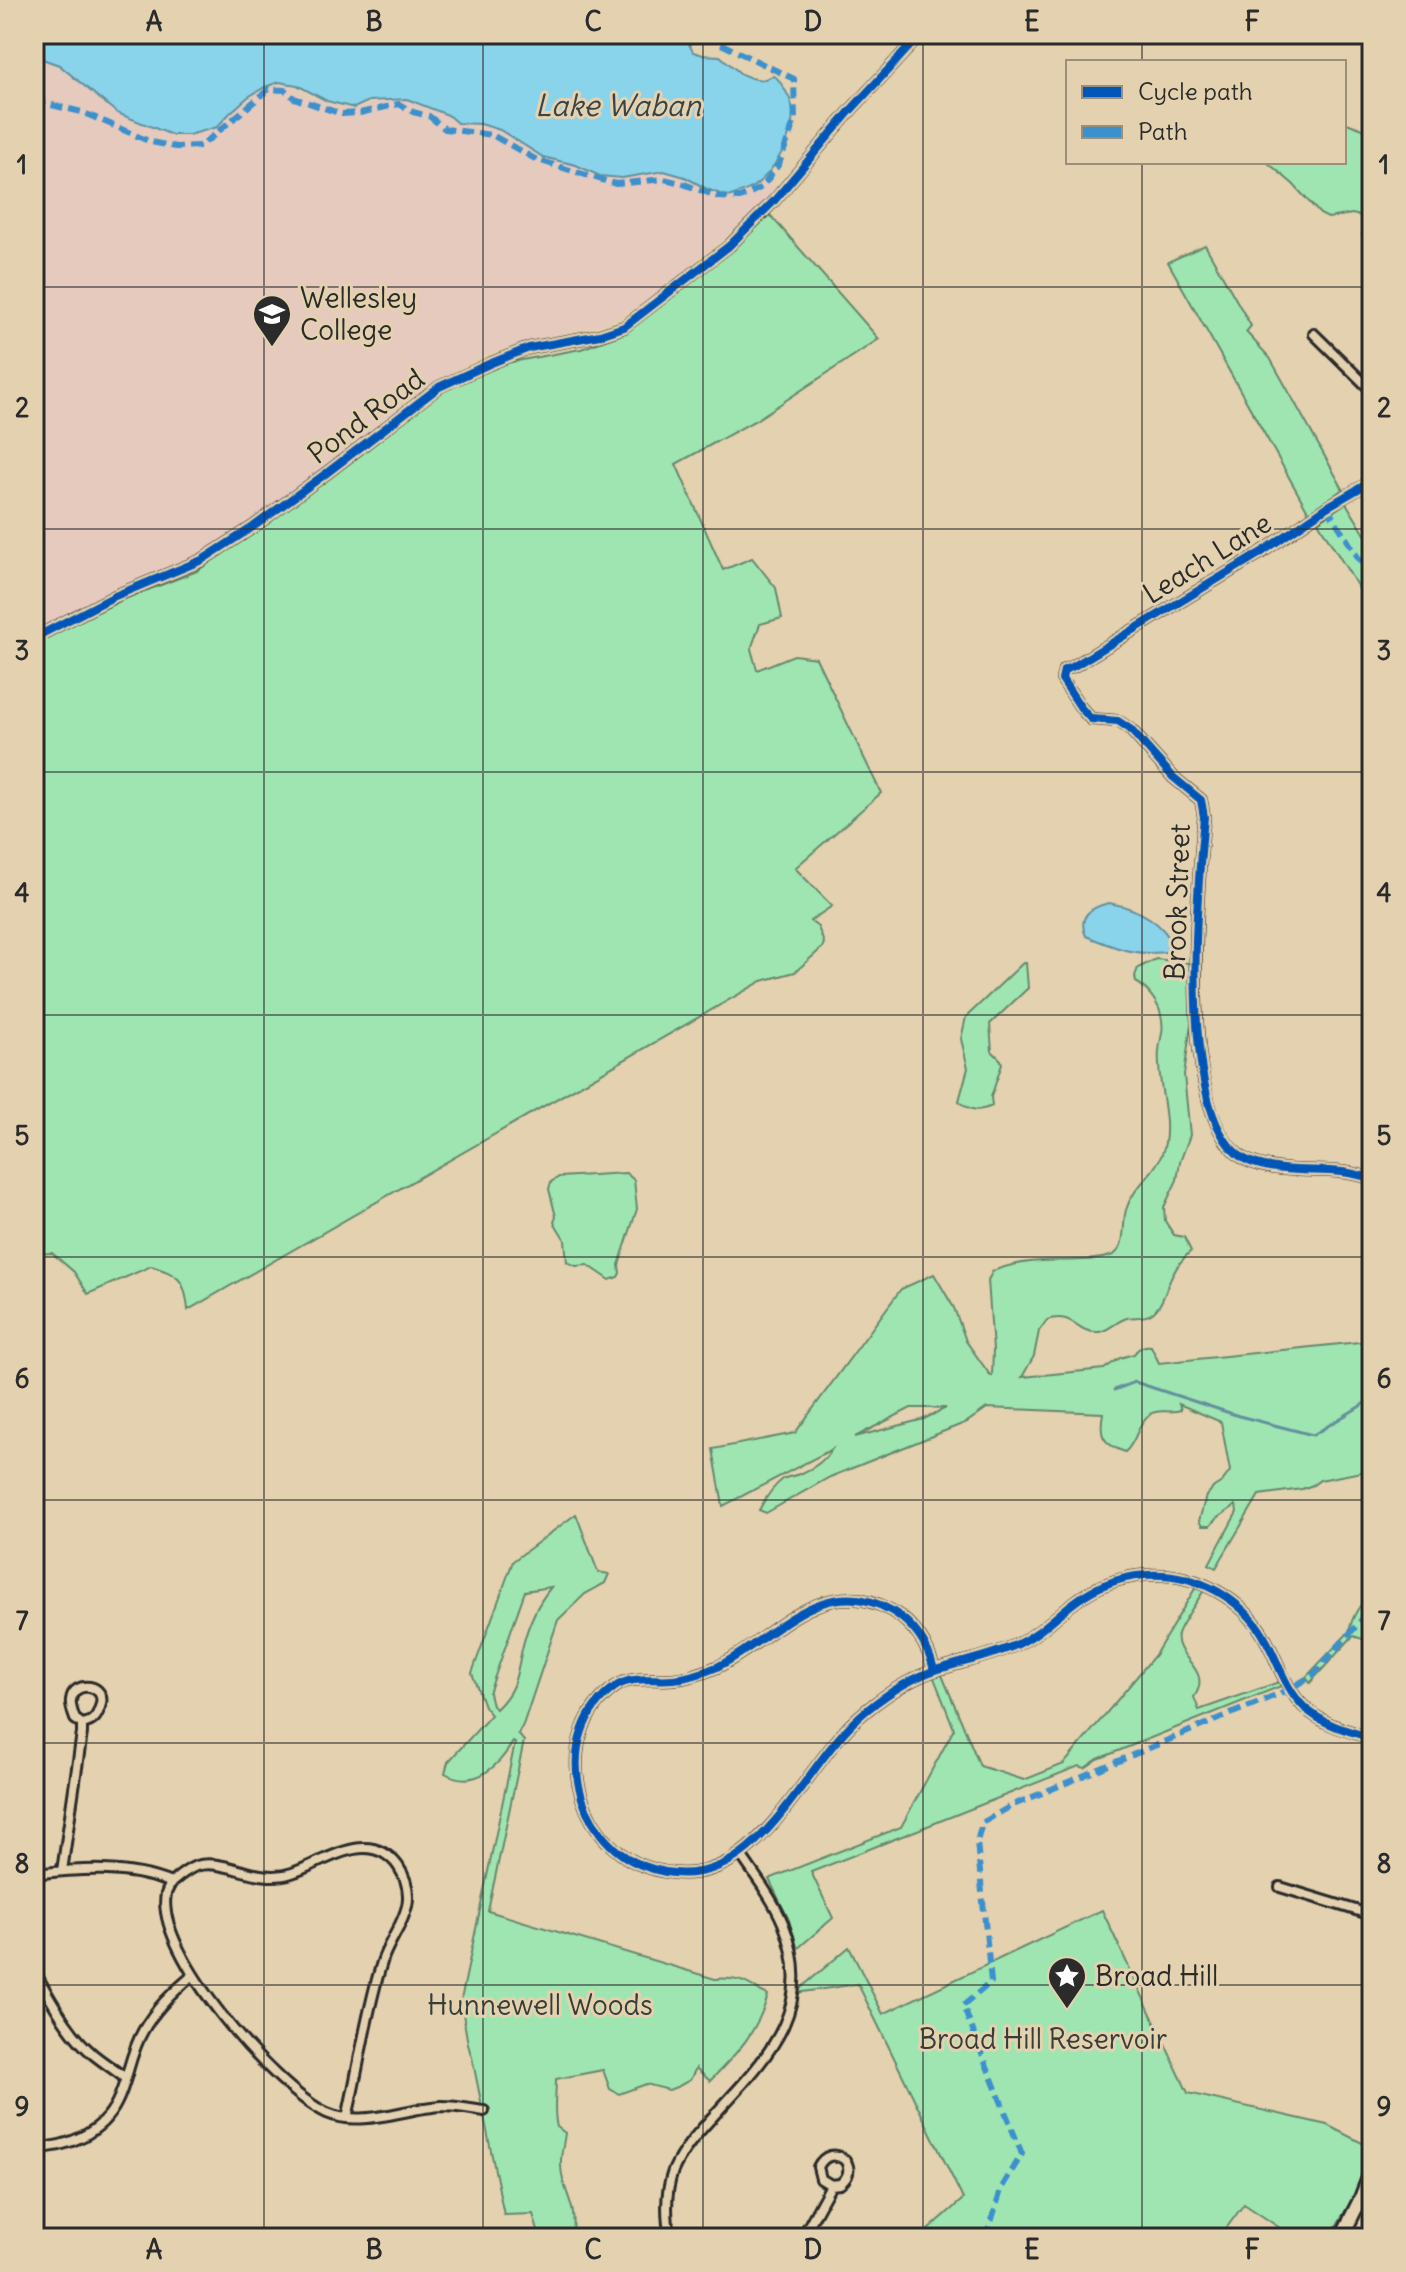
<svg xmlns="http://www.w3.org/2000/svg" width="1406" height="2272" font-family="Delius,sans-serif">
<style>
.built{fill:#e5cabd}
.green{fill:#9fe5b1;stroke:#65886e;stroke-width:2;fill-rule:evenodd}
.water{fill:#89d4ea;stroke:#63909e;stroke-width:2}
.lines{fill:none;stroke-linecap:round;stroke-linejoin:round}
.stream{stroke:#63909e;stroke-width:3}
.street-casing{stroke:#2b2b2b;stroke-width:14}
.secondary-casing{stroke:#2b2b2b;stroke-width:18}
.street{stroke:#e4d1af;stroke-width:8}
.secondary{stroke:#e4d1af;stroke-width:12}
.quiet{stroke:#3b90cd;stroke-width:6;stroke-dasharray:12 6;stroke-linecap:butt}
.cycleway-casing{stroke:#e4d1af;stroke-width:13}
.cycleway{stroke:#0057b8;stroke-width:8}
.grid{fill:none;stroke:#2b2b2b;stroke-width:2;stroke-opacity:0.55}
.labels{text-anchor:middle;stroke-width:6;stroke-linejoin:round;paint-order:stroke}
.poi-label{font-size:28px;fill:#2b2b2b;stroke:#e4d1af;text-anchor:start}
.street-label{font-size:28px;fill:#2b2b2b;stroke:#e4d1af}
.park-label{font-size:28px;fill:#373e38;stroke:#e4d1af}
.water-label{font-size:30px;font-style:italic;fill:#394448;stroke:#e4d1af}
.neatline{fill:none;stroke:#2b2b2b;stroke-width:3}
.grid-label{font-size:26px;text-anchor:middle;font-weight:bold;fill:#2b2b2b}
</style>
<rect width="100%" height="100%" fill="#e4d1af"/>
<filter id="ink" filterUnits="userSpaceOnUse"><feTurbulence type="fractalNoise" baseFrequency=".0125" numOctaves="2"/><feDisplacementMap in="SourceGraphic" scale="16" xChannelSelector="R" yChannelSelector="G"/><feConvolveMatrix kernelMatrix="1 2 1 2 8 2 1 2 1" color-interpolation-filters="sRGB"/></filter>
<g filter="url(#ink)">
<!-- built -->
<path class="built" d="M34,52L231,110L271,83L284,82L309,96L342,108H359L383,100L420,96L466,122L476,125L493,123L646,165L756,184L763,178L775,189L742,223L645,303L605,323L492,352L471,361L444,377L406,405L235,540L206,556L152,572L126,586L115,596L34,634Z"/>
<!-- green -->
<g class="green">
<path d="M1344,122L1368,131L1372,129V239L1362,235L1367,222L1365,217L1352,214L1328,218L1320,214L1293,184L1267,162H1344Z"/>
<path d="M770,215L879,339L756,420L676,464L723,570L752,558L776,588L782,618L760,624L751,649L757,670L794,655L816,658L881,793L795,868L832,906L810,921L818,927L824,943L822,948L795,972L762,981L188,1310C185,1279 179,1275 151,1266L88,1294L74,1272L52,1253L34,1254V643L122,600L197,571L354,460L441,392L506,363L581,349L619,335L730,251Z"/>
<path d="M1205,245L1251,326L1246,332L1270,358L1343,489L1309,513L1168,262Z"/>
<path d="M1346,503L1372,546V610L1318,522Z"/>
<path d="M1156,959L1188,963L1198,973L1184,1075L1190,1135L1180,1162L1177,1180L1164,1207L1165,1221L1174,1235L1184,1237L1191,1251C1183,1258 1177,1266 1172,1276C1166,1288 1163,1306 1151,1314C1143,1319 1135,1316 1127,1318C1116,1321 1109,1331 1099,1332C1076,1334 1074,1311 1047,1320L1039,1331L1034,1356L1022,1377L1104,1369L1120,1358L1134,1354C1138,1348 1144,1345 1151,1346L1159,1363L1369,1341L1372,1338V1470L1320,1480L1313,1485L1302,1489L1259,1495L1216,1568L1209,1564L1237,1512L1236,1505L1216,1519L1210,1526H1202L1199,1521L1206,1496L1214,1487L1222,1482L1230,1471L1221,1422L1179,1404L1181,1410C1170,1414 1159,1408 1150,1414C1137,1423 1137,1442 1125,1452C1102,1444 1099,1435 1103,1413L987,1408L967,1422L830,1477L766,1513L759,1510C765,1499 772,1487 783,1479C788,1476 796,1476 802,1473C814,1468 825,1460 832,1449L723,1506L713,1449L795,1433L901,1289L934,1274L954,1308L966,1341L990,1375L992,1376L993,1350L988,1280L993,1271C1008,1265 1024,1262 1041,1261C1059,1260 1098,1262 1113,1255C1127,1248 1122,1222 1126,1210C1133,1186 1155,1174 1162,1154C1174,1122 1156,1084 1159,1051C1160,1037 1165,1031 1161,1015C1159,1004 1147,988 1136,982L1135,976L1138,968ZM911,1408H946L924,1419L855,1437Z"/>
<path d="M1023,963H1026L1028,988L990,1024L992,1051L1001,1060L1002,1064L991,1097L992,1106C978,1112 970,1111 959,1101L968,1068L961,1039L966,1017Z"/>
<path d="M626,1173L634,1180L637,1209L619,1265L620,1273L618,1277L610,1280L588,1265L576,1266L567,1262L565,1240L554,1222L556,1217L549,1189L551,1182L559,1177Z"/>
<path d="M576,1514L598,1572L609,1574L605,1583L585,1594L558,1620L523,1725L518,1734L524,1741L488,1911L715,1979C726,1978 740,1979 750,1985C757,1989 760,1992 768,1995C757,2033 737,2053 710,2081L696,2068L690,2080L679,2086L669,2090L646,2084L619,2094L610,2089L603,2070L556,2079C556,2094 553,2113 557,2127L565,2133C564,2143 560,2155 561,2166C562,2194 579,2204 572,2238H540L533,2214L504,2215L472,2057C466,2044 464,2016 461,2000L515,1743L513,1742C499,1766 475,1790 445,1773L448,1762L491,1715L484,1706L472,1673L513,1561ZM551,1587C538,1603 528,1625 523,1645C516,1673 518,1688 496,1709L492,1705L489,1693L525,1591Z"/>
<path d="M1196,1587L1204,1590C1199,1599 1180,1625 1178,1634C1173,1658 1214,1669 1194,1697L1199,1710L1279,1682L1281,1686L1098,1759L1085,1768L1079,1766L811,1872L833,1918L796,1950L789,1920L769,1879L901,1827L954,1729L931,1670L939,1668L980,1766L1024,1780L1064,1764L1155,1655Z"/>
<path d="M1372,1594V1642L1353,1636L1310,1683L1306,1677L1349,1632C1352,1616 1359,1604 1372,1594Z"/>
<path d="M1102,1910L1188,2093L1327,2125L1372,2148L1354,2196L1329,2238H1295L1244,2204L1219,2238H919L963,2199L858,1984L795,1993L849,1947L883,2014Z"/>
</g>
<!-- water -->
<g class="water">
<path d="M34,34H684L693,52L703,55L720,56L741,74L751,78L762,80L773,76L777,78C783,86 790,96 792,106C797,133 774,174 751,188C744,192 736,194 728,197L707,189L685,177L664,171L622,178L600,176L576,165L543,157L500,130L481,124L457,123L448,115L407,99L369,101L354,108L327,101L297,85L279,82L265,87L248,97L230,113L217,127L189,135H172L117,113L59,65L34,56Z"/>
<path d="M1109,903C1137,908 1161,920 1174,946L1172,951C1137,957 1118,949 1086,936C1077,916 1091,907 1109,903Z"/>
</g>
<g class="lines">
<!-- stream -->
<path class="stream" d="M1114,1390L1135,1382L1239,1416L1313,1435L1372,1399"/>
<!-- street casing -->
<g class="street-casing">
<g id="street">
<path d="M1314,334L1372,391"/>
<path d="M1372,481L1327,507L1262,552L1074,666L1064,670L1062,679L1081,708L1091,719L1118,721L1130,729L1173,777L1201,800L1204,817C1198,885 1173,1133 1251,1162C1280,1173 1312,1169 1342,1172C1352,1173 1362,1176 1372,1178"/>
<path d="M34,638L115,596L202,560L253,527L328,472L439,387L489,364L529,348L600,335L624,327L729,246L774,201L850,111L921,34"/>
<path d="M934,1670C928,1645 915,1625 892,1611C822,1570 773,1640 717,1667C703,1673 689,1678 673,1679C654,1681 632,1675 615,1687C550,1733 573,1840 644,1866C757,1908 797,1766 867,1710C888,1693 913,1677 939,1669C965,1661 992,1656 1018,1644C1039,1634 1054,1618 1072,1604C1098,1583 1131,1573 1163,1575C1206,1578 1248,1604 1267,1642C1279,1664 1285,1688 1304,1707C1323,1725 1348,1731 1372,1738"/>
<path d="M62,1871L82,1733V1724L75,1719C73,1713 70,1706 71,1700C73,1679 109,1684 100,1707C97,1717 93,1722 82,1724"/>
<path d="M34,1874C79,1869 128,1865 171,1883C178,1877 186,1870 196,1866C224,1857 257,1885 292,1873C326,1862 369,1827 398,1866C406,1878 410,1892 407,1906C402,1927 388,1942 382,1962C366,2013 359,2066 347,2118"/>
<path d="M171,1883C170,1885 166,1893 166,1894C154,1952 277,2091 327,2113C362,2128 405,2108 442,2106C456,2106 470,2109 484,2111"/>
<path d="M1280,1887L1372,1915"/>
<path d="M34,1971C51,1999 68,2034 94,2055C104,2063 115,2070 125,2078"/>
<path d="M34,2148C67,2148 102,2133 117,2102C128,2080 130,2053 143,2031C155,2009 173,1992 192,1976"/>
<path d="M670,2238C666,2216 665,2193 673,2171C683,2148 700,2131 717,2112C770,2055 817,2007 783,1923C773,1899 756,1877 741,1855"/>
<path d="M802,2238L831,2185L840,2184C849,2177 851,2169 845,2160C835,2152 824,2155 818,2167L821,2179L831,2185"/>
</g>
</g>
<!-- secondary casing -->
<g class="secondary-casing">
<path id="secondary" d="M1341,2238L1361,2198L1372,2170"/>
</g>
<!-- street -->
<use href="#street" class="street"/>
<!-- secondary -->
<use href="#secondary" class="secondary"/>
<!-- quiet -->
<g class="quiet">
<path d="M34,101L82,112L151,142L176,147L201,146L269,89L285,90L294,98L342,114L360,113L399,104L413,112L429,116L445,129L492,135L535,159L602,180L616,184L664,179L681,183L719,197L740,198L762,187L779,164L795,120L794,79L717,42L711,34"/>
<path d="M1327,507L1372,580"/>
<path d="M986,2238L1002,2187L1022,2154L963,2006L991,1982L977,1842L982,1823L1011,1806L1290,1689L1314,1674L1372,1608"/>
</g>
<!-- cycleway casing -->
<g class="cycleway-casing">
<g id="cycleway">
<path d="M1372,481L1327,507L1262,552L1074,666L1064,670L1062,679L1081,708L1091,719L1118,721L1130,729L1173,777L1201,800L1204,817C1198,885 1173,1133 1251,1162C1280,1173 1312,1169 1342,1172C1352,1173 1362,1176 1372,1178"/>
<path d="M34,638L115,596L202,560L253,527L328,472L439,387L489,364L529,348L600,335L624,327L729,246L774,201L850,111L921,34"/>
<path d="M934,1670C928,1645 915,1625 892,1611C822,1570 773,1640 717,1667C703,1673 689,1678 673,1679C654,1681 632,1675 615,1687C550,1733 573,1840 644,1866C757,1908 797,1766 867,1710C888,1693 913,1677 939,1669C965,1661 992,1656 1018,1644C1039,1634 1054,1618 1072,1604C1098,1583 1131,1573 1163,1575C1206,1578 1248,1604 1267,1642C1279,1664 1285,1688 1304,1707C1323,1725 1348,1731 1372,1738"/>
</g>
</g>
<!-- cycleway -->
<use href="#cycleway" class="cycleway"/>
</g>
</g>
<!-- grid -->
<path class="grid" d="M264,34V2238M483,34V2238M703,34V2238M923,34V2238M1142,34V62M1142,162V2238M34,287H1372M34,529H1372M34,772H1372M34,1015H1372M34,1257H1372M34,1500H1372M34,1743H1372M34,1985H1372"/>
<!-- icons -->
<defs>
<g id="university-pin" transform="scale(2)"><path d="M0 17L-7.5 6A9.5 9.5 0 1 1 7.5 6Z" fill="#2b2b2b" stroke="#e4d1af"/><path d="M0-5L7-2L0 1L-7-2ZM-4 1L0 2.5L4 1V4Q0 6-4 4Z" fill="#fff"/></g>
<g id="sight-pin" transform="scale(2)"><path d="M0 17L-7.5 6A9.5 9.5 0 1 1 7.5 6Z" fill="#2b2b2b" stroke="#e4d1af"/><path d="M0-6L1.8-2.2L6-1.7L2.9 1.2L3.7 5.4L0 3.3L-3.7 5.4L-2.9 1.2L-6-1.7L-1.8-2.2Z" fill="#fff"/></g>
</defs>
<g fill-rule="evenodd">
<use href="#university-pin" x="272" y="314"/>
<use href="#sight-pin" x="1067" y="1976"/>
</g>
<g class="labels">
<!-- poi labels -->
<g class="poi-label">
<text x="300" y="308">Wellesley<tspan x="300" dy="32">College</tspan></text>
<text x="1095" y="1986">Broad Hill</text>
</g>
<!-- street labels -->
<g class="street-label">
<text transform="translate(366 416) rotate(-37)" y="10">Pond Road</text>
<text transform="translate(1207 558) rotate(-32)" y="10">Leach Lane</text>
<text transform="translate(1177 902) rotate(-88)" y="10">Brook Street</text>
</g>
<!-- park labels -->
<g class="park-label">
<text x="540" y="2015">Hunnewell Woods</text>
<text x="1043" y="2049">Broad Hill Reservoir</text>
</g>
<!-- water labels -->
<g class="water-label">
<text x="618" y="116">Lake Waban</text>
</g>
</g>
<!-- margin -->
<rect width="1406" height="2272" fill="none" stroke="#e4d1af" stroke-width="88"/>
<!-- legend -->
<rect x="1066" y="60" width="280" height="104" fill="#e4d1af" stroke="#9a8f7a" stroke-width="2"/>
<rect x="1082" y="86" width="40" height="12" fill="#0057b8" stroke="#9a8f7a" stroke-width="2"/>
<text x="1138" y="100" font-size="24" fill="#2b2b2b">Cycle path</text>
<rect x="1082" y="126" width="40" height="12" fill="#3b90cd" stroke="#9a8f7a" stroke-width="2"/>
<text x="1138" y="140" font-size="24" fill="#2b2b2b">Path</text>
<rect x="44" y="44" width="1318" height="2184" class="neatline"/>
<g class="grid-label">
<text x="154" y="31">A</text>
<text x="374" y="31">B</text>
<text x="593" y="31">C</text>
<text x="813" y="31">D</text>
<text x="1032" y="31">E</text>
<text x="1252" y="31">F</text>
<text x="22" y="174">1</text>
<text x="1384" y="174">1</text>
<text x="22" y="417">2</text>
<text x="1384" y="417">2</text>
<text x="22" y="660">3</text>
<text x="1384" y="660">3</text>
<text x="22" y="902">4</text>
<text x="1384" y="902">4</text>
<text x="22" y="1145">5</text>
<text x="1384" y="1145">5</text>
<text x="22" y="1388">6</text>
<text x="1384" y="1388">6</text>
<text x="22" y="1630">7</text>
<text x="1384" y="1630">7</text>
<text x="22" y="1873">8</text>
<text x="1384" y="1873">8</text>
<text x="22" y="2116">9</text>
<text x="1384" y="2116">9</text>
<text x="154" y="2259">A</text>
<text x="374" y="2259">B</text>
<text x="593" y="2259">C</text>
<text x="813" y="2259">D</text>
<text x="1032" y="2259">E</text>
<text x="1252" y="2259">F</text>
</g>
</svg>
